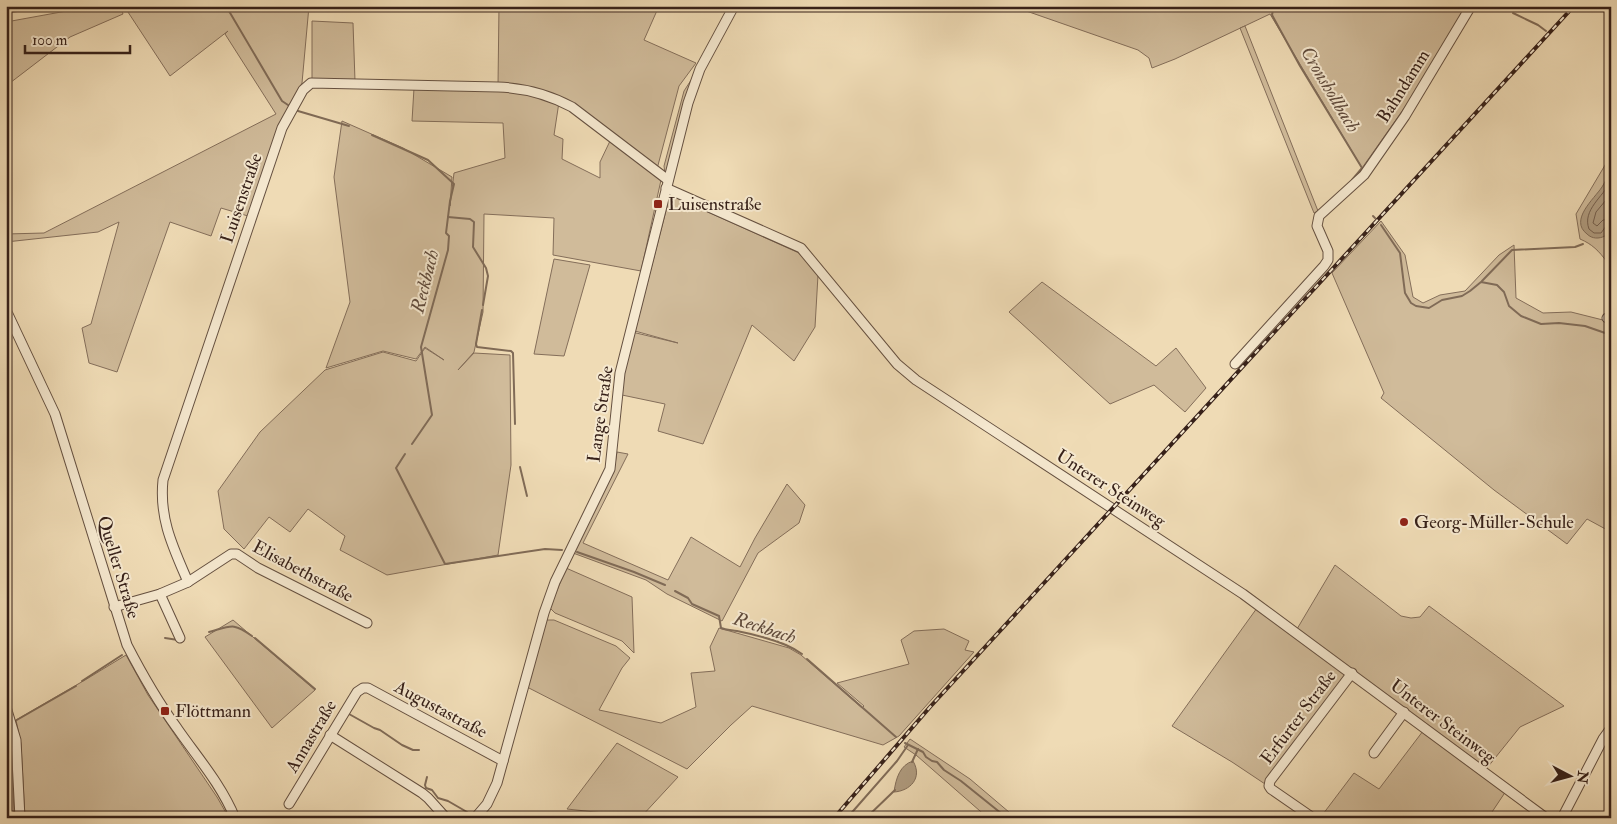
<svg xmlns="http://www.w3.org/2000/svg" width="1617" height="824" font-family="'IM FELL Double Pica',serif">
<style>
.green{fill:#d0bb9a;stroke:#846e5a}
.water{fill:#b09c80;stroke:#806b57}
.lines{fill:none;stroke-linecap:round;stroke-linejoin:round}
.shore{stroke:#745e4c;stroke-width:1}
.stream{stroke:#806b57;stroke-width:2}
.minor-casing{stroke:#655040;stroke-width:11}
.minor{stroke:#f5e8cf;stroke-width:9}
.rail-casing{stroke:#372119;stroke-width:4}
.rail{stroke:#f5e8cf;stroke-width:2;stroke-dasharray:5.5;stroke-linecap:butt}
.poi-dot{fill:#8f2418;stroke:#f5e8cf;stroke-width:2}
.labels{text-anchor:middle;stroke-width:4;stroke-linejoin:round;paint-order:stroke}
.street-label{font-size:18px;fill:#372119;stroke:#f5e8cf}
.poi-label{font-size:18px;fill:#372119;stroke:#f5e8cf;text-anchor:start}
.water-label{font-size:19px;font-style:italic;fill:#614c3d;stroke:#f5e8cf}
</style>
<rect width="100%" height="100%" fill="#efdbb5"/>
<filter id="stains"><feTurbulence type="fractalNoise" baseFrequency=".004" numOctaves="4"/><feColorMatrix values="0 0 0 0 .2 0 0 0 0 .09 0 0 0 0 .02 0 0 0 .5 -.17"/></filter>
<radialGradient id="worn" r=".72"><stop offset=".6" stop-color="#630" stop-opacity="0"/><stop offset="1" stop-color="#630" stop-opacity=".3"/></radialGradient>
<!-- green -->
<g class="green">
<path d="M94,6H120L123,14L70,37L6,86V22Z"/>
<path d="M124,6H309L302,83L280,125L248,216L221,208L211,236L170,222L117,372L89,363L82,328L91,324L119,222L98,232L6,242V234L44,233L276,114L225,34L228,31L170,76Z"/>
<path d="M499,6H659L644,40L696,63L679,86L657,169L576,107L498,85Z"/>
<path d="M1012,6H1467L1417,90L1362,168L1270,14L1175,59L1152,68L1149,58L1138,50Z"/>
<path d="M312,21L353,23L355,81H312Z"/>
<path d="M1245,26L1318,211L1314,213L1240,28Z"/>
<path d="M695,74L667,174H665L664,166L684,91Z"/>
<path d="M414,88L519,90L559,102L554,135L563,139L562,159L600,178V162L610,141L661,180L641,271L553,255L554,218L484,214L483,312L474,352L458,370L474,353L510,355L511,465L498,555L387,575L340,550L345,536L308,509L290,532L269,517L244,549L224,529L218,491L260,432L325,370L383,352L416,361L425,348L444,360L425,347L416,359L383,351L326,368L350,302L334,177L342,121L403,148L452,177L450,206L454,173L505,158L503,123L412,121Z"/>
<path d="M1611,155V249L1607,262C1599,251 1592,244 1580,239L1576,214Z"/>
<path d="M670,195L799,253L818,275L815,327L794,361L752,325L703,444L658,431L665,404L622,395L623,375L632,332L678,343L635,331Z"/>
<path d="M1381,221L1405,255L1413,297L1423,303L1440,295L1465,291L1499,255L1514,245L1516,298L1543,313L1571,312L1611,322V532L1587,519L1567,544L1494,490L1381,398L1384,393L1332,273Z"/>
<path d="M554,259L590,265L564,356L534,354Z"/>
<path d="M1042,282L1156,366L1176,348L1206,388L1185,412L1154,385L1110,404L1009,312Z"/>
<path d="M617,452L628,454L583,543L668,580L691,537L740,567L755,538L787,484L805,505L799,523L758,553L722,621L667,594L646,580L573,553L614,470Z"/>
<path d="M1335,565L1401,616L1411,618L1420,617L1429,606L1564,706L1520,727L1487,768L1427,727L1297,629Z"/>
<path d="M566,568L632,597L634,653L622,641L555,613L550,608Z"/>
<path d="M1257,608L1347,673L1265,784L1232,762L1172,726Z"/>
<path d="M233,620L315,690L272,728L205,637Z"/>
<path d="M546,620H554L616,646L630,658L622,668L599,710L661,723L696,707L691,673L715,671L710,647L719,628L789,648L801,655L862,708L864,706L837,683L909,664L901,640L914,631L944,629L969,641L965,650L974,652L899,736L883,745L752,706L731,725L687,769L527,687Z"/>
<path d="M126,655L148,695L217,797L229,818H25L21,744L16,720L85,680Z"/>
<path d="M6,730L12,752L14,818H6Z"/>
<path d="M1423,731L1506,791L1488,818H1320L1354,773L1379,789Z"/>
<path d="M910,739L970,779L1016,818H988L916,755L904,747Z"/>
<path d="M617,743L678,777L641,817L567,809Z"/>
</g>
<!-- water -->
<g class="water">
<path d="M1611,170L1610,226L1605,236C1599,239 1592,239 1587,234C1569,220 1594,199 1602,187C1605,182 1608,176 1611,170Z"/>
<path d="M913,761C923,778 910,791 894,792C896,778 900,765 913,761Z"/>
</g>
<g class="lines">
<!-- shore -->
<g class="shore">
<path d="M1611,181C1603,197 1582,210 1589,229L1594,233H1601L1606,226L1611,225"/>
<path d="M1611,194L1596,212L1593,223L1597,226L1603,220L1611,219"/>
</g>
<!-- stream -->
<g class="stream">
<path d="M226,6L282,101L288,105"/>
<path d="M1278,8L1281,6"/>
<path d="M1273,10L1272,15L1300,66L1362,168L1352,180"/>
<path d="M6,13L46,6"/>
<path d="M1513,13L1538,25L1546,31"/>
<path d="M298,111L349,126"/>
<path d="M372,135L428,160L454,184L450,201L446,233L449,236L448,250L421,347L432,415L412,444"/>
<path d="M1373,216L1375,218"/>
<path d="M448,217L470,219L474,222L473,247L486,268L488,276L483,305"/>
<path d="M1381,225L1400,253L1405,293L1411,303L1416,306L1429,308L1442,300L1462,296L1470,291L1481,282L1497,285L1504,292L1509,306L1521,316L1541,324L1559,323L1585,326L1608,334L1611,337"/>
<path d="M1482,281L1512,250L1575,247L1583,244"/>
<path d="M482,310L476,344L477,347L511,351L513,353L515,424"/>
<path d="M405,454L396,468L445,564L545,549L562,550"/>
<path d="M520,467L527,496"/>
<path d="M577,552L634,572L665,585"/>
<path d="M675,591L688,598L692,604L719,616L721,628C726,630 732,630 737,631C757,635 786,642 802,654"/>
<path d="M209,632C231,626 233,622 252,636"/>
<path d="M165,638L178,640"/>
<path d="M255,638L315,689"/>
<path d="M807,659L896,737"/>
<path d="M82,681L122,655"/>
<path d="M349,714L374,728L380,730L402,745L413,750H419"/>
<path d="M15,721L76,686"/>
<path d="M905,743L923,752L926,757L932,761L937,762L944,770L961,781L1007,818"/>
<path d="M912,762L918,749"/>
<path d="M427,777L425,785L426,788L432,790L438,798L448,801L467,812"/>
<path d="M847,818L897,761L908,745"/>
<path d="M866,818L895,790"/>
</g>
<!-- minor casing -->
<g class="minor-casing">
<g id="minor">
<path d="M666,188L801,248L897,364L916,380L1243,594L1546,818"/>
<path d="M6,310L55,414L127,645C142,674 158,702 177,728C197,757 221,784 235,818"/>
<path d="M1607,318L1611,319"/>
<path d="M1235,364L1324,266L1328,260V251L1317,226L1319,216L1364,175L1405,116L1471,6"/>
<path d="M188,582C173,547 159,519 163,480L282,128L303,90L311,83L498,87C525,88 548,94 572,107L668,180"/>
<path d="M160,594L180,638"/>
<path d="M114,607L160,594L188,582L231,554H237L258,568L367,623"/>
<path d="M6,707L16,740L20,818"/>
<path d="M330,735L422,793L428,798L446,818"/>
<path d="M1374,753L1404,712"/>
<path d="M289,804L357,692L363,688H368L503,761"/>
<path d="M475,818L487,804L497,783L544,613L555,582L610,469L620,373L688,103L700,69L734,6"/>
<path d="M1313,818L1271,789L1269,786L1270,781L1352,673"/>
<path d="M1562,818L1603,739L1611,728"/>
</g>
</g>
<!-- minor -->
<use href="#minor" class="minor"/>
<!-- rail casing -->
<g class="rail-casing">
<path id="rail" d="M834,818L930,707L1574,6"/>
</g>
<!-- rail -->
<use href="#rail" class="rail"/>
</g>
<!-- markers -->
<g class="poi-dot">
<rect x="653" y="199" width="10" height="10" rx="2.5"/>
<circle cx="1404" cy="522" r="5"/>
<rect x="160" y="706" width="10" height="10" rx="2.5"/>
</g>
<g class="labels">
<!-- street labels -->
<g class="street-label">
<text transform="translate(1403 86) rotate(-58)" y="6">Bahndamm</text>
<text transform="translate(241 198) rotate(-71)" y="6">Luisenstraße</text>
<text transform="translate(600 414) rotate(-82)" y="6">Lange Straße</text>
<text transform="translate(1111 488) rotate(33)" y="6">Unterer Steinweg</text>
<text transform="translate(119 567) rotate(73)" y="6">Queller Straße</text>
<text transform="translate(303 571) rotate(28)" y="6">Elisabethstraße</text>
<text transform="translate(441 709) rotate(28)" y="6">Augustastraße</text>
<text transform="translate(1298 717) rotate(-53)" y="6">Erfurter Straße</text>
<text transform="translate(1443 721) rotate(37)" y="6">Unterer Steinweg</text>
<text transform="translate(311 736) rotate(-59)" y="6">Annastraße</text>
</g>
<!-- poi labels -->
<g class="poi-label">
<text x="668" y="210">Luisenstraße</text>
<text x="1414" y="528">Georg-Müller-Schule</text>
<text x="175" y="717">Flöttmann</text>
</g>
<!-- water labels -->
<g class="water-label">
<text transform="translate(1331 89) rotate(59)" y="7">Cronshollbach</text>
<text transform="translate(424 281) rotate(-76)" y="7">Reckbach</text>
<text transform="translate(765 627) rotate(18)" y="7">Reckbach</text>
</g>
</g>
<!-- margin -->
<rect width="1617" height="824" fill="none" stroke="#efdbb5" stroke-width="25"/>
<rect x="8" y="8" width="1602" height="809" fill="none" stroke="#372119" stroke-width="2.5"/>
<rect x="12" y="12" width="1592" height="799" fill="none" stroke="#372119"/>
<!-- north arrow -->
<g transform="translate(1570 776) rotate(96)" stroke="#f5e8cf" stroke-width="4" paint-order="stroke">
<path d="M0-4L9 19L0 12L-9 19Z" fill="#372119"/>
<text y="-8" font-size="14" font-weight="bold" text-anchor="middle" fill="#372119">N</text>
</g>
<!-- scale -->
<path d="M25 45v8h105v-8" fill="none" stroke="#372119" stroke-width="2.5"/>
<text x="32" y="45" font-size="15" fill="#372119" stroke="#f5e8cf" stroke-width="4" paint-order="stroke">100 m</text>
<rect width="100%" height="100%" filter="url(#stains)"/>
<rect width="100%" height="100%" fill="url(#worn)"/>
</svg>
